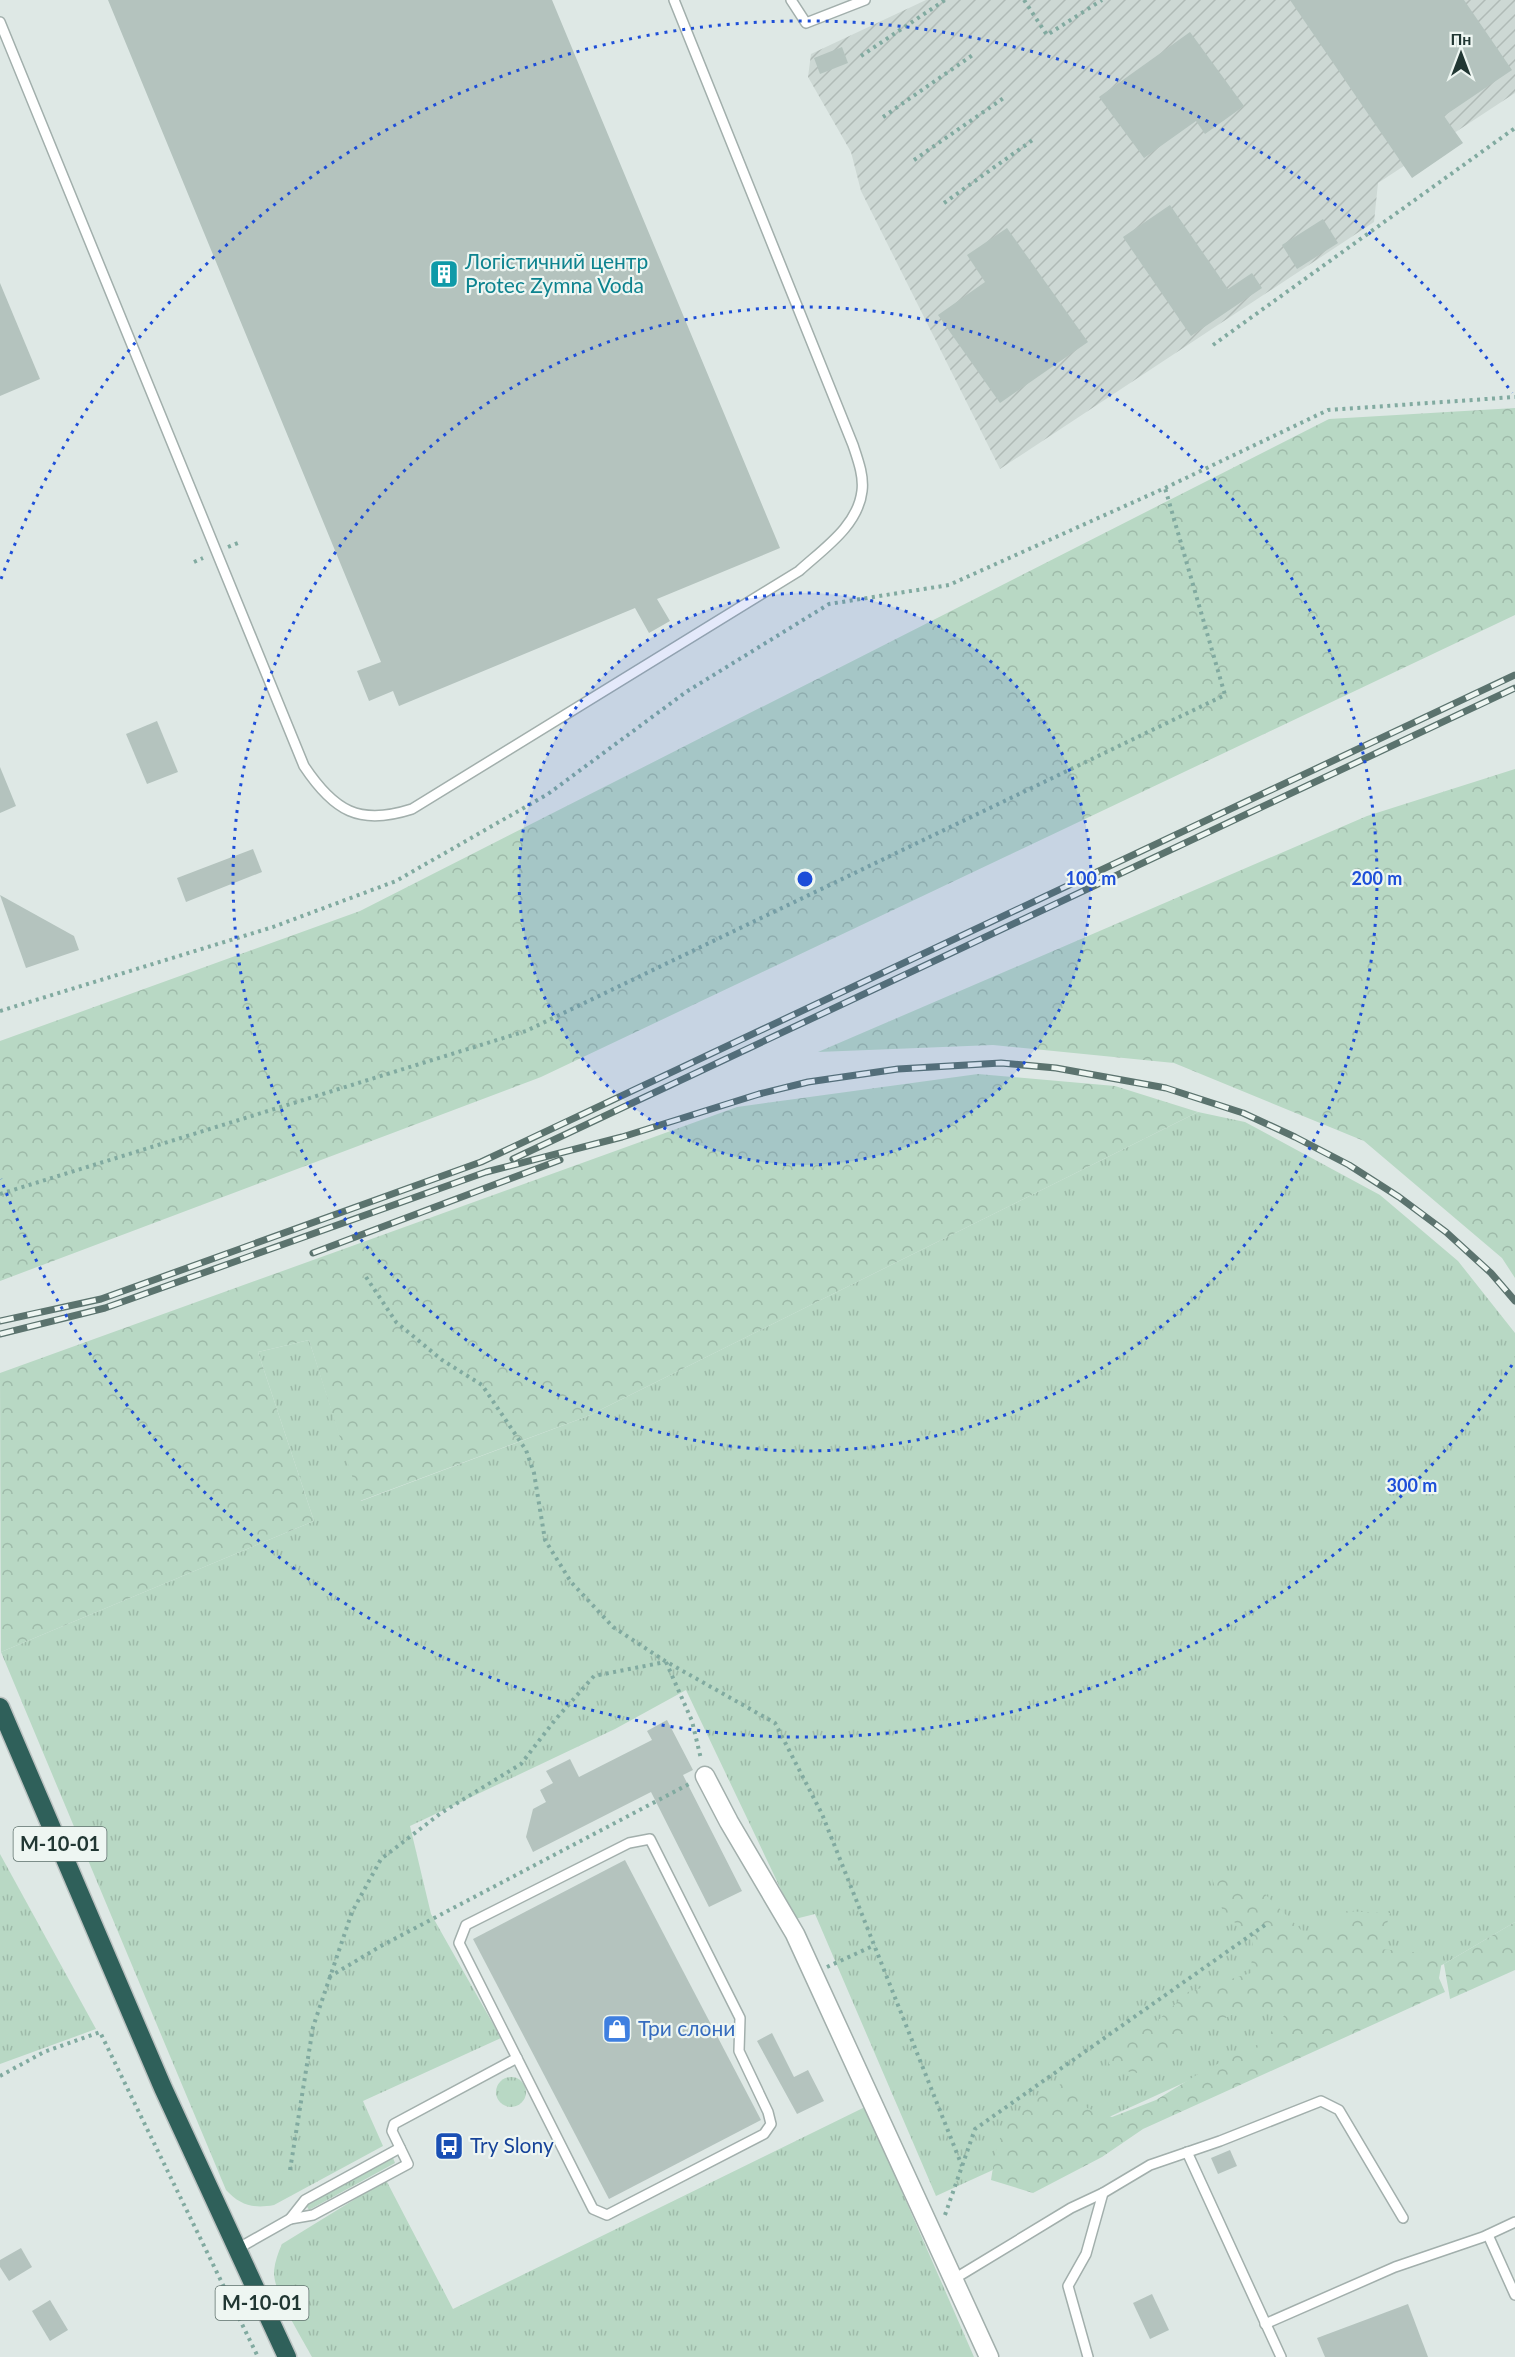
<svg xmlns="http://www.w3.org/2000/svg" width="1515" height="2357" font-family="Lato,sans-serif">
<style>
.industrial{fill:url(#industrial-furrows)}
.grass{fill:url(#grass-tufts)}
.forest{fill:url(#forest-crowns)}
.building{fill:#b4c3be}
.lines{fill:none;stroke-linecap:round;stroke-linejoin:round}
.lane-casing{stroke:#a2afac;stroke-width:12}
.street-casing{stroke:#a2afac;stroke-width:21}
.highway-casing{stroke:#bcc3c2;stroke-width:21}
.path{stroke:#81aaa0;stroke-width:4;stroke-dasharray:3 4.5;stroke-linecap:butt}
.lane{stroke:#fff;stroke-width:9}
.street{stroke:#fff;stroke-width:18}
.highway{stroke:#2f605a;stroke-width:18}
.rail-casing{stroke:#5b736e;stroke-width:7}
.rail{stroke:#eef6f2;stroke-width:4.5;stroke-dasharray:14;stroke-linecap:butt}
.ring{fill:none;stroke:#1d4ed8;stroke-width:3;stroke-dasharray:3 6}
.labels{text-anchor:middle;stroke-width:4.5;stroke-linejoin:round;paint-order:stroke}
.shield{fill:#eef6f2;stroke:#5e706c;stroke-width:1.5}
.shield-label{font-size:20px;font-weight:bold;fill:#213733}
.culture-label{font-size:21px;fill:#0d838f;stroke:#eef6f2;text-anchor:start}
.shop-label{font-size:21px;fill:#366cbe;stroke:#eef6f2;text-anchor:start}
.transit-label{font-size:21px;fill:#164399;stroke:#eef6f2;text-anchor:start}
.centre{fill:#1d4ed8;stroke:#eef6f2;stroke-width:3}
.ring-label{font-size:18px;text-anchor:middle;font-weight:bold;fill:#1d4ed8;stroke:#eef6f2;stroke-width:4.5;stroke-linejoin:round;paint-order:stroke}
</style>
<defs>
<pattern id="industrial-furrows" width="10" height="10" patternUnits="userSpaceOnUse" patternTransform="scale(1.5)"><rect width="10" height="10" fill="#cdd8d4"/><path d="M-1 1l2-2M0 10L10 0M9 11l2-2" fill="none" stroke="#b0bab6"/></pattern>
<pattern id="grass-tufts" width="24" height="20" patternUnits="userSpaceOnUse" patternTransform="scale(1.5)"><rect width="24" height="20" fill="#b8d8c4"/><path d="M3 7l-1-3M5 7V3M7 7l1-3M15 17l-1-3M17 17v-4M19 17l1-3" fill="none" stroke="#9ebaa9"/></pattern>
<pattern id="forest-crowns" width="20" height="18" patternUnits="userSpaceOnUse" patternTransform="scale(1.5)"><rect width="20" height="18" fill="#b8d8c4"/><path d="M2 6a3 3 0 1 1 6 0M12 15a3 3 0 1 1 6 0" fill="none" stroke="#9ebaa9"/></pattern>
</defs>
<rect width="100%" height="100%" fill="#dee8e5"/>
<!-- industrial -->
<path class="industrial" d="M926,0H1515V93L1378,183L1374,222L1000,469L861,191L851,152L808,77L811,54Z"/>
<!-- grass -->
<g class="grass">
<path d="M1198,1112L1245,1122L1380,1195L1458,1261L1515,1333V1922L1444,1964L936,2196L815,1914L795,1919L686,1690L615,1729L410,1826L431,1914L501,2038L363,2101L383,2146L274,2205C253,2209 240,2205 226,2190L1,1652L314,1521L258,1352L309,1340L361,1501L588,1416Z"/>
<path d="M0,1854L96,2029L0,2064Z"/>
<circle cx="511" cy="2092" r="15"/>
<path d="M865,2107L974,2357H312C301,2336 273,2293 274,2271C275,2261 278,2253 282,2244L386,2180L453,2309Z"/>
<path d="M393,2158L395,2163L309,2210L306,2205Z"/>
</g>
<!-- forest -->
<g class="forest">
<path d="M1515,408V615L541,1077L0,1281V1041L360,911L1329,419Z"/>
<path d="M1515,769V1278L1502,1258L1364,1141L1174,1063L993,1045L818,1052L1367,816Z"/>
<path d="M978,1074L1115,1086L1198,1112L588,1416L360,1501L309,1340L258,1352L314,1521L1,1652L0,1373L737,1107Z"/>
<path d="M1211,1875L1262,1891L1305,1934L1328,1935L1341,1911L1390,1913L1380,1949L1443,1955L1439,1978L1445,1992L1143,2129L1102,2157L1033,2193L991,2180C993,2169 994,2157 997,2147C1006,2113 1043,2093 1073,2078L1087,2108L1112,2117L1156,2100L1203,2071L1263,2042L1287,2012L1250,2006L1190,2035L1135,2074L1109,2064L1111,2039L1153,2025L1188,1992L1251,1973L1253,1935L1224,1915Z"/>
<path d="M1515,1922V1970L1450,1999L1444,1964Z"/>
</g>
<!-- building -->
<g class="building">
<path d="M108,0H552L780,548L657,599L670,621L649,633L635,608L399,706L393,691L369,701L357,671L381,662Z"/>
<path d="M1290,0H1464L1512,70L1444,116L1463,143L1412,178Z"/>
<path d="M1190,32L1244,106L1205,134L1196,121L1144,158L1099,97Z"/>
<path d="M842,47L848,63L820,74L814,58Z"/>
<path d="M1170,205L1228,289L1252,273L1262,288L1191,336L1123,237Z"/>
<path d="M1323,219L1338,243L1297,269L1282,245Z"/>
<path d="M1007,228L1088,342L1000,403L938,315L985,282L967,255Z"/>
<path d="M0,283L40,379L0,396Z"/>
<path d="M157,721L178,772L147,784L126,734Z"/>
<path d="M0,767L16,806L0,813Z"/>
<path d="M253,849L262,872L186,902L177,878Z"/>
<path d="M0,895L74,936L79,950L26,968Z"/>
<path d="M667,1720L693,1770L683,1775L742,1891L709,1907L651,1792L533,1852L526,1837L533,1809L546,1802L540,1790L553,1783L546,1771L570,1759L579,1777L652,1740L647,1731Z"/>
<path d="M625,1860L761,2120L609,2199L473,1939Z"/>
<path d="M772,2033L794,2077L808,2070L824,2101L797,2114L757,2041Z"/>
<path d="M1230,2150L1237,2166L1218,2174L1211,2158Z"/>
<path d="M21,2248L32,2267L9,2281L0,2267V2260Z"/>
<path d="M1152,2294L1169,2330L1150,2339L1133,2303Z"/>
<path d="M50,2300L68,2330L50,2341L32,2311Z"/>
<path d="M1408,2304L1428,2357H1325L1317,2338Z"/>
</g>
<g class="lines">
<!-- lane casing -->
<g class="lane-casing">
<g id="lane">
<path d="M791,0L806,23L865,0"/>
<path d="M0,22L304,766C334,811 359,826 412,809L799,571C823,549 858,526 862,491C864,476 858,460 853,445L674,0"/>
<path d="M650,1839L740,2018L739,2051L768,2112L771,2124L764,2134L607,2215L593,2209L459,1943L466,1925L629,1843Z"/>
<path d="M1187,2152L1281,2357"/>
<path d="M290,2219L313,2215L408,2164L392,2131L394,2124L517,2058"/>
<path d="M1488,2235L1515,2295"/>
<path d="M237,2249L290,2219L305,2200L400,2148"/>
<path d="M954,2279L1071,2208L1103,2193L1150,2165L1220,2141L1321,2101L1339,2110L1403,2218"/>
<path d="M1265,2324L1395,2267L1483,2237L1515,2222"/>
<path d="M1088,2357L1068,2286L1086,2254L1103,2193"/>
</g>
</g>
<!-- street casing -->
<g class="street-casing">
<path id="street" d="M705,1776L729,1822L795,1934L989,2357"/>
</g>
<!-- highway casing -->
<g class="highway-casing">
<path id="highway" d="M0,1707L163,2088L287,2357"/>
</g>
<!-- path -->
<g class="path">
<path d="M1024,0L1047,35L1102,0"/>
<path d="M861,56L945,0"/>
<path d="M883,117L974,54"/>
<path d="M914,160L1005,97"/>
<path d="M944,203L1034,139"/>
<path d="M1213,345L1515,128"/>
<path d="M228,547L238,543"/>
<path d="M194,562L203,558"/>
<path d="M0,1011L273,927L396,881L548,794L686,692L829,604L949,585L1165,488L1328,410L1515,397"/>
<path d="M0,1194L526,1031L1225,695L1165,488"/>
<path d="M366,1277L396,1322L442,1360L482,1385L526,1450L534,1473L545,1540L571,1582L613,1627L665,1661L775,1723L822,1814L962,2166"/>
<path d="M666,1662L692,1721L701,1759"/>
<path d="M827,1967L875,1945"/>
<path d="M329,1977L381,1946L689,1784"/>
<path d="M0,2076L44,2052L100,2032L258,2357"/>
<path d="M290,2170L313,2027L352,1912L381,1859L441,1813L521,1764L555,1720L594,1676L665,1662"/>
<path d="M945,2215L975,2129L1265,1925"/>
</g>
<!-- lane -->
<use href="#lane" class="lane"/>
<!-- street -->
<use href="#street" class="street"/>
<!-- highway -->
<use href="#highway" class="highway"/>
<!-- rail casing -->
<g class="rail-casing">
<g id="rail">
<path d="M513,1159L1515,688"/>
<path d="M313,1253L560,1160"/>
<path d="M0,1321L101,1299L481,1162L1515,675"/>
<path d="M0,1334L105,1308L486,1172L622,1137L759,1094L808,1082L898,1069L1001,1063L1056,1068L1166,1088L1243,1113L1295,1137L1349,1165L1399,1197L1446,1232L1491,1273L1515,1301"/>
</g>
</g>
<!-- rail -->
<use href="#rail" class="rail"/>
</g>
<!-- distance rings -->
<circle cx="805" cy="879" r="286" fill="#1d4ed8" fill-opacity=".12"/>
<g class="ring">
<circle cx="805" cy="879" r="286"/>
<circle cx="805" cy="879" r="572"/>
<path d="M1512 1365A858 858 0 0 1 1 1179M1 579A858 858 0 0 1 1512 393"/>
</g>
<!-- icons -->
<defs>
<g id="building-square" transform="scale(1.5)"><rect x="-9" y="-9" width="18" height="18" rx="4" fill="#0f9aa8" stroke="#eef6f2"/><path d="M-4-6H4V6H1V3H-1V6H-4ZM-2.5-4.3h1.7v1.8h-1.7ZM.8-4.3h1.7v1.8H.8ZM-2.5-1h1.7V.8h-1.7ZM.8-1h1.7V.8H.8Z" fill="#fff"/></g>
<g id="shop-square" transform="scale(1.5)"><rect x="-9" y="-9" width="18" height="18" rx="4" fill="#3f7fe0" stroke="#eef6f2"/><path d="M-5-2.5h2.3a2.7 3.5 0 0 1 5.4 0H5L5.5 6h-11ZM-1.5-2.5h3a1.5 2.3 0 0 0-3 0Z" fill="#fff"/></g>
<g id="bus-square" transform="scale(1.5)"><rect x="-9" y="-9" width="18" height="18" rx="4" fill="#1a4fb4" stroke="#eef6f2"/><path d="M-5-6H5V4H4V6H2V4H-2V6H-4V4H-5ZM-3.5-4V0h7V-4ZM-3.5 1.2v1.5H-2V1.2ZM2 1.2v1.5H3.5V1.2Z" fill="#fff"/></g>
</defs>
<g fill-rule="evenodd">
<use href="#building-square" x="444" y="274"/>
<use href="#shop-square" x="617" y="2029"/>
<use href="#bus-square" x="449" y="2146"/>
</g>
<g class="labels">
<!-- shield labels -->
<g class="shield">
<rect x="13.5" y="1827" width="93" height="34" rx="4.5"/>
<rect x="215.5" y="2286" width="93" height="34" rx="4.5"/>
</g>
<g class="shield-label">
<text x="60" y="1851">М-10-01</text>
<text x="262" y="2310">М-10-01</text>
</g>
<!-- culture labels -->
<g class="culture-label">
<text x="465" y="269">Логістичний центр<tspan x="465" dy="24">Protec Zymna Voda</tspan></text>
</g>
<!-- shop labels -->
<g class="shop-label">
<text x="638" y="2036">Три слони</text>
</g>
<!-- transit labels -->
<g class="transit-label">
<text x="470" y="2153">Try Slony</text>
</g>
</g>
<circle cx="805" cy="879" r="9" class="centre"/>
<g class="ring-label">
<text x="1091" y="885">100 m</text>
<text x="1377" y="885">200 m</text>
<text x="1412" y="1492">300 m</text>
</g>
<!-- north arrow -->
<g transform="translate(1461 54)" stroke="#eef6f2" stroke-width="4.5" paint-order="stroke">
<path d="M0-4.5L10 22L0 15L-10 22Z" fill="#213733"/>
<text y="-9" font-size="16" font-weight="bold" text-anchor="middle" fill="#213733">Пн</text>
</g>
</svg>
